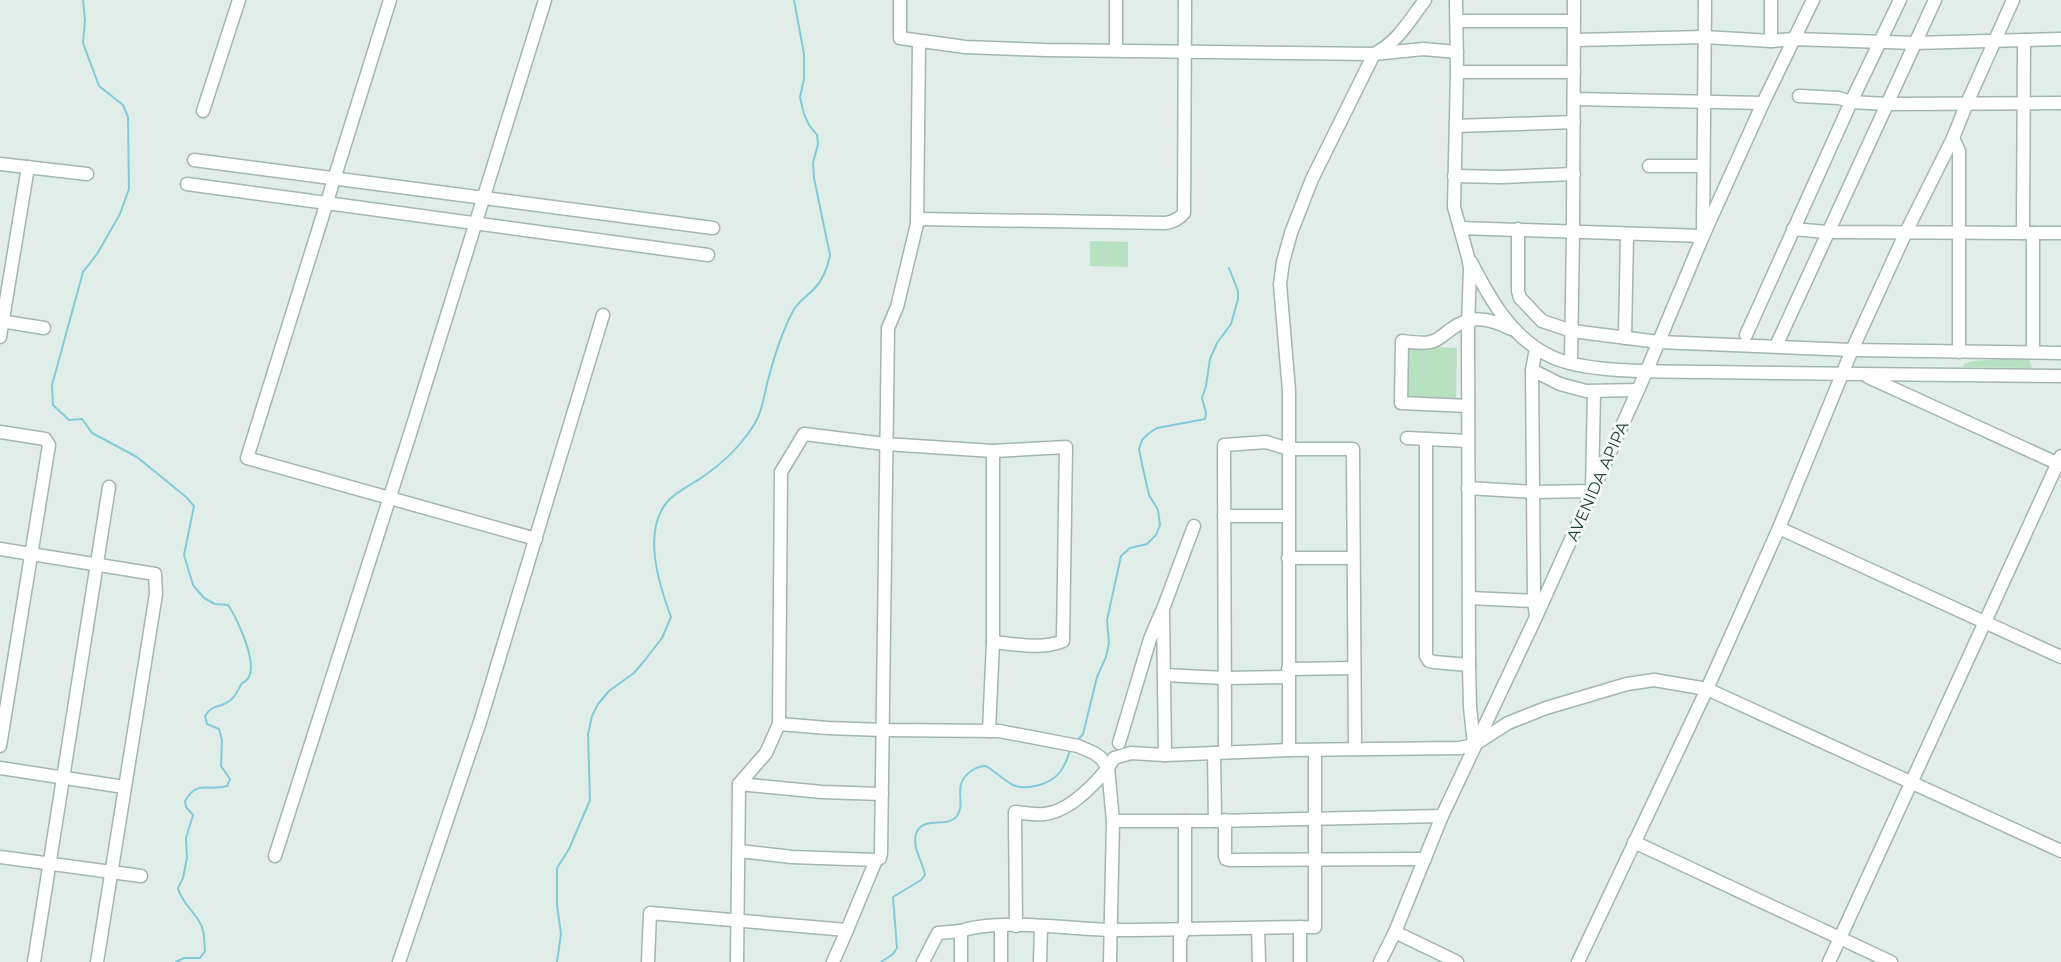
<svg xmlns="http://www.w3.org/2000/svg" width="2061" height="962" font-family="Montserrat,sans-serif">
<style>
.green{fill:#b8e0c2}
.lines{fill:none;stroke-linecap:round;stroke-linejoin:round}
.stream{stroke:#84cbd7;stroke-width:2}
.minor-casing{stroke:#a3b6af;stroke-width:15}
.minor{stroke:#fff;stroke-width:12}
.labels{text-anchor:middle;stroke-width:6;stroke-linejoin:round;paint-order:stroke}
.street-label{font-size:16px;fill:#204037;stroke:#f2f9f6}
</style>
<rect width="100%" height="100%" fill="#e1ede8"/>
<!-- green -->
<g class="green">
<path d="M1090,241L1128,242V267L1090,266Z"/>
<path d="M1407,346L1457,348L1456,400L1405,399Z"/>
<path d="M2017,358L2029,359L2032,368L1963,367L1964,364L1973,361Z"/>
</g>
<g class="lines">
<!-- stream -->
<g class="stream">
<path d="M83,0L85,20L83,43L99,86L123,105L128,117L129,189L120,214L97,254L83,272L52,385L53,405L69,420L82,419L92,433L137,457L186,497L194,506L184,555L193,585L204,598L215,604L228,605C237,618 265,675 242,683C238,690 234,700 226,703C215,709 213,704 205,716L207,724L219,729L222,740L221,766L230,779L227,786C207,792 198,779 185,801L186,807L193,815L186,838L187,858L183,878L178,888C181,901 192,910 199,921C205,930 204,941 205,951L200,958H184L176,962"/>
<path d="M1077,741L1083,734L1097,677L1106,657L1109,643L1107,620L1121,556L1130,548L1147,544L1156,535L1160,525L1158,510L1149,495L1142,464L1139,449L1142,440L1148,434L1157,428L1205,419L1206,413L1202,398L1206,386L1210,359L1217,343L1231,324L1238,299V291L1229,268"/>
<path d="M557,962L561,934L557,905V868L569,849L590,800L588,734L592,716L598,704L609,691L634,673L645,660L662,638L671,617C659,585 642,532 667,502C676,491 693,484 704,476C720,465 736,450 747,435C763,414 762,403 768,380C774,357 782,332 793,311C799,300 807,297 815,288C823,279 828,266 830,255L814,178L813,163L818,144L817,135L809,125L804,114L800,97L804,79V54L794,0"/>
<path d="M881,962L893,954L897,948L893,897L921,880L925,875C923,861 912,849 916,834C922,815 947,829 957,816C964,806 958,795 961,784C964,774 976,766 986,766C996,772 1003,780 1013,785C1027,791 1051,784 1060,772C1065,765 1068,758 1070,750"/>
</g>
<!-- minor casing -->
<g class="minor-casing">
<g id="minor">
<path d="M390,0L247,458L536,539"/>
<path d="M900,0V38L965,47L1046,50L1374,54L1423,49L1457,52"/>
<path d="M1456,0L1457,72L1454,207L1468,257L1470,268L1468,327L1469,665L1470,707L1474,744"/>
<path d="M1457,21H1574"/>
<path d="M1574,40L1705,37L1771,41L1794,39L1915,43L2061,39"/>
<path d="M1771,41V0"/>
<path d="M1116,50V0"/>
<path d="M1457,72H1574"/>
<path d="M1799,96L1839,98L1851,102L1887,104L2061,103"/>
<path d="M1574,99L1763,103"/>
<path d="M203,111L239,0"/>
<path d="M1456,126L1574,122"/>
<path d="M1953,138L1959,151V352"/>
<path d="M194,160L713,228"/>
<path d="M0,164L87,174"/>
<path d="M1649,166H1703"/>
<path d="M1454,176L1502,177L1574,174"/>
<path d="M187,184L708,255"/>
<path d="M917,219L1165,223C1174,222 1179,219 1184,213L1185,0"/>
<path d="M1460,228L1703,236L1705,0"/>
<path d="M1518,229V291L1520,298L1542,321L1572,331L1659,342L1852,350L2061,353"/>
<path d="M1793,229L1827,232L2061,233"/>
<path d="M2023,233L2024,40"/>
<path d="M2033,233V352"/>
<path d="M1471,262C1490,299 1512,339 1552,357C1588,374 1665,371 1706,372C1824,374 1943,375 2061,376"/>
<path d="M0,321L44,328"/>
<path d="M1746,335L1851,102L1900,0"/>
<path d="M0,337L28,167"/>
<path d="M1625,338L1627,234"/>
<path d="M1776,346L1935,0"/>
<path d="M1536,348L1532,370L1534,601L1536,616"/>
<path d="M1571,362L1573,232L1574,0"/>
<path d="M1532,370L1560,384L1586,391L1638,390"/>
<path d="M1868,377L2061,465"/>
<path d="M1468,406L1401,403L1402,341C1411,342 1422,344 1430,342C1438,341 1444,334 1450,330C1471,314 1489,318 1511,329"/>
<path d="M0,432L45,439L49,445L0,746"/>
<path d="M1407,438L1468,441"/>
<path d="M1426,439V656L1429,661L1434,662L1469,665"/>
<path d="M1468,488L1533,492L1592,491L1594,392"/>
<path d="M1224,516H1288"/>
<path d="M1779,528L2061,657"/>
<path d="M0,549L155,574L156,594L97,962"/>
<path d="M1288,558H1353"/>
<path d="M1470,598L1534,601"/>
<path d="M1288,669L1354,668"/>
<path d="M1164,675L1224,678L1288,677"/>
<path d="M779,724L828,728L883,730L999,731L1078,746L1094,753L1101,758L1108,768C1093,786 1068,812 1044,814C1034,815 1024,813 1015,812L1016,926"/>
<path d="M989,731L993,642V451"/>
<path d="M1119,743L1150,639L1161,613"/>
<path d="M1289,750V391L1280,284L1283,262L1291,233L1312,179L1374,54C1398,42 1409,21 1425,0"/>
<path d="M1225,752L1224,445L1266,442L1289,449H1353L1355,749"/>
<path d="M1214,753L1215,821"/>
<path d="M1165,755L1163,609L1194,526"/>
<path d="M0,768L124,787"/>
<path d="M739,784L822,792L882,794"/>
<path d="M1225,820V856L1226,859L1230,860L1425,859"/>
<path d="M1113,821H1215L1442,816"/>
<path d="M1634,842L1891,962"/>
<path d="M739,851L792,857L876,860L880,858L881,853L888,328L897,307L917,224L919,42"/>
<path d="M275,856L410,434L545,0"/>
<path d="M0,857L141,876"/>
<path d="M1001,926V962"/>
<path d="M1300,927V962"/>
<path d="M1258,928L1259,962"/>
<path d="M1395,932L1457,962"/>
<path d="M34,962L109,487"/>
<path d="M399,962L480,722L603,315"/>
<path d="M648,962L650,913L847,930L876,860"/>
<path d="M737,962L739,784L766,753L779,724L781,472L804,434L885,444L993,451L1066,447L1063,641C1041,650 1015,644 993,642"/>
<path d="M833,962L847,930"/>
<path d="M923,962L938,933L961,931"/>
<path d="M961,962V931C997,918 1070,929 1112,930C1180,930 1247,927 1315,927V750"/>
<path d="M1040,962L1041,927"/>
<path d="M1110,962L1113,821L1108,768L1114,758L1131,753L1165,755L1289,750L1459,748L1474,745L1508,723L1546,708L1627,684L1654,680L1707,689L2061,851"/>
<path d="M1180,962V938L1185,929V821"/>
<path d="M1380,962L1395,932L1442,816L1536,617L1647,370L1703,236L1763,103L1813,0"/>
<path d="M1578,962L1707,689L1779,528L1852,350L1906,232L1953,138L1967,103L2013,0"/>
<path d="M1829,962L2061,456"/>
</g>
</g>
<!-- minor -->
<use href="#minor" class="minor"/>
</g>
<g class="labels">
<!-- street labels -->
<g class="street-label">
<text transform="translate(1597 481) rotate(-66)" y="6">AVENIDA APIPA</text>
</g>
</g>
</svg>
